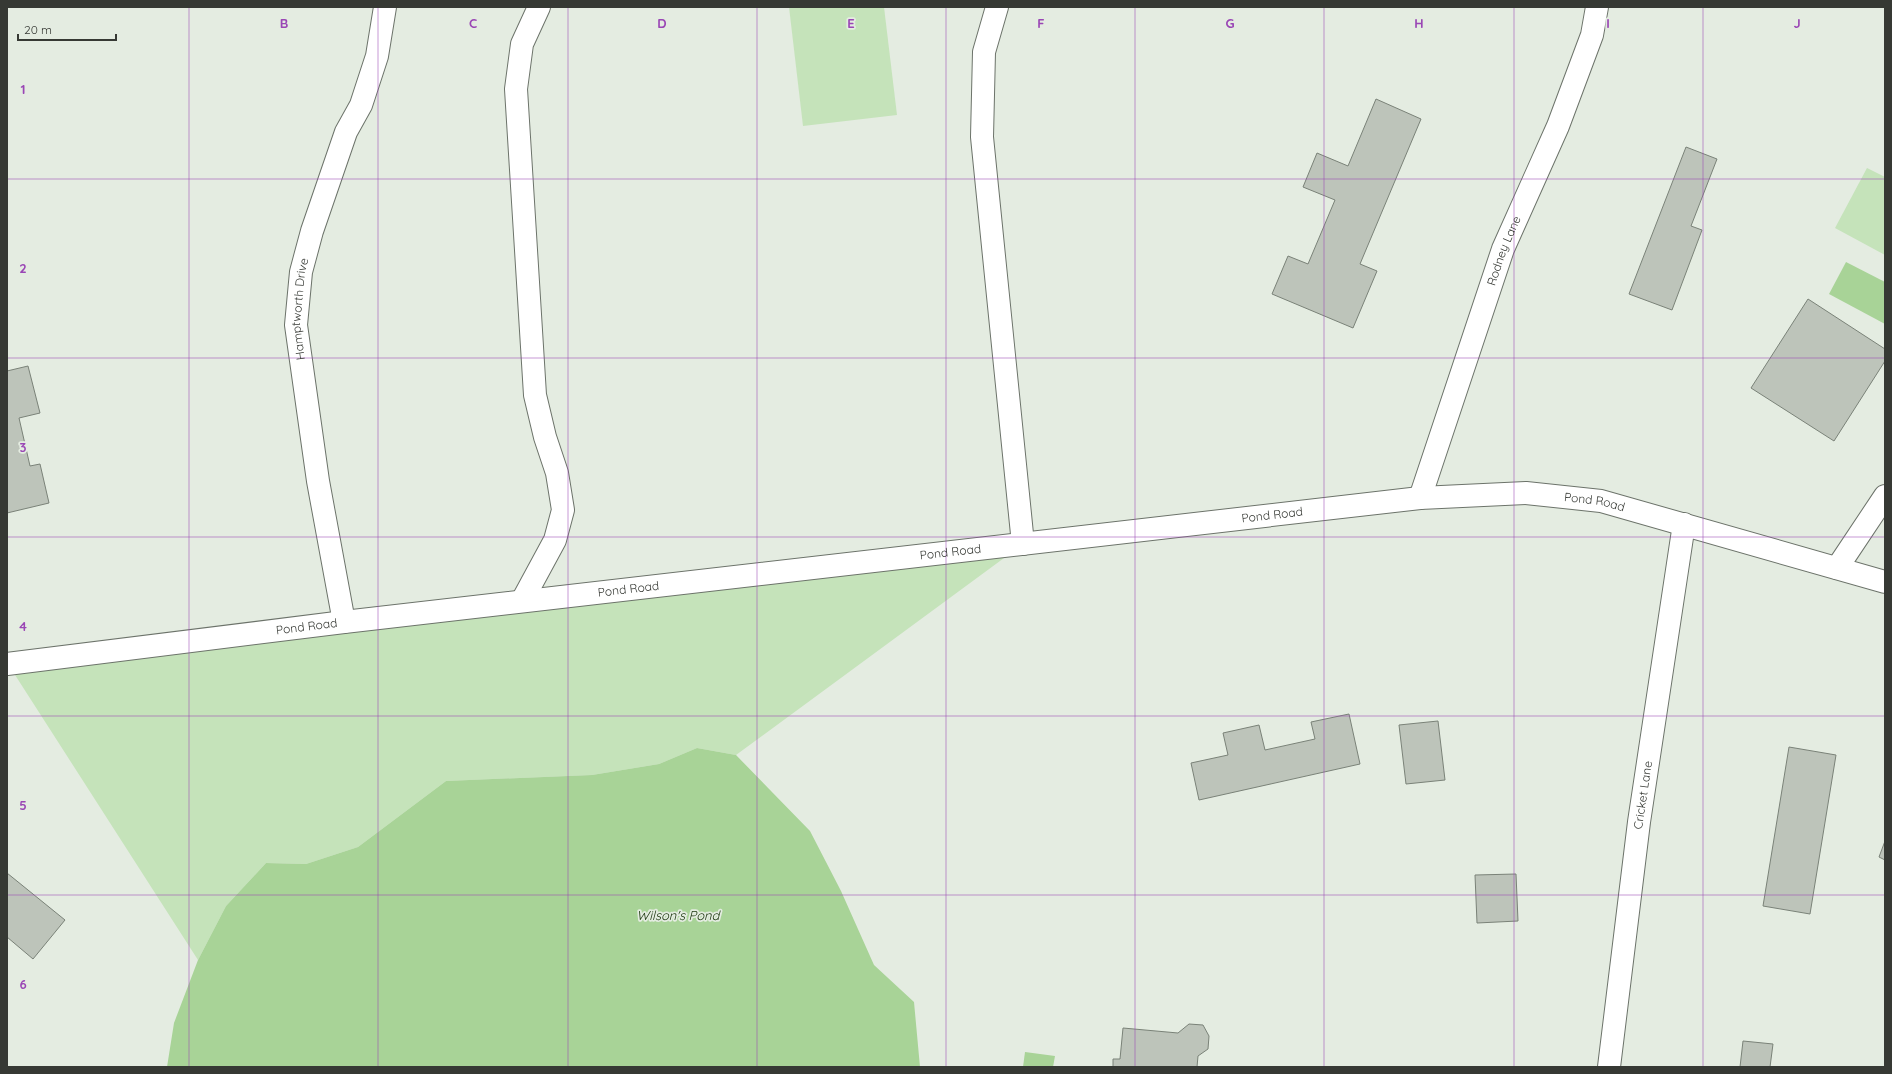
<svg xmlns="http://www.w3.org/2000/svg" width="1892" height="1074" font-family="Quicksand,sans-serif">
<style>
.green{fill:#c5e3ba}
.water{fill:#a8d397}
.building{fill:#bdc4ba;stroke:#7a8278}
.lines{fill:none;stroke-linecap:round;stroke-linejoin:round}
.minor-casing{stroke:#6c736a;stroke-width:24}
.minor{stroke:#fff;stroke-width:22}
.grid{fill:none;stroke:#9a46b5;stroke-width:1;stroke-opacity:0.55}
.labels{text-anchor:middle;stroke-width:3.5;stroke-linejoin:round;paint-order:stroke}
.street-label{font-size:12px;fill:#363934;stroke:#e4ece1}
.water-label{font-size:13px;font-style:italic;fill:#1b360e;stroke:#e4ece1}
.grid-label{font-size:13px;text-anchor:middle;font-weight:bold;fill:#9a46b5;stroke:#e4ece1;stroke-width:3.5;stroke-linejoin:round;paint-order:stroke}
</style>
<rect width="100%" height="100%" fill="#e4ece1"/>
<!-- green -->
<g class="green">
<path d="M789,7H884L897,115L803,126Z"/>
<path d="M1867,168L1885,177V255L1835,228Z"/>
<path d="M1023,544L736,755L697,748L659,764L592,775L446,781L358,847L306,864L266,863L226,906L198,960L8,664Z"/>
</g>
<!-- water -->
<g class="water">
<path d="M1846,262L1885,282V324L1829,294Z"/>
<path d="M697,748L736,755L810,831L841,891L874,965L914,1002L920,1067H167L174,1023L198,960L226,906L266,863L306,864L358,847L446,781L592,775L659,764Z"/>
<path d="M1025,1052L1055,1056L1053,1067H1023Z"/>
</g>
<!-- building -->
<g class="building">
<path d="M1376,99L1421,119L1360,264L1377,271L1353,328L1272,294L1288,256L1308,264L1335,200L1303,187L1317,153L1348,166Z"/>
<path d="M1686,147L1717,159L1691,226L1702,230L1672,310L1629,294Z"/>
<path d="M1808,299L1885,349V361L1834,441L1751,388Z"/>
<path d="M28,366L40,413L19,418L30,466L40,464L49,503L7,513V371Z"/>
<path d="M1349,714L1360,764L1199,800L1191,763L1228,755L1223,733L1259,725L1265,750L1315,739L1311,722Z"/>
<path d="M1438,721L1445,780L1406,784L1399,725Z"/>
<path d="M1789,747L1836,755L1810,914L1763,906Z"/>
<path d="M1885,841V860L1879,857Z"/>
<path d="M7,873L65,920L33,959L7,937Z"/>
<path d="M1516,874L1518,921L1477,923L1475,875Z"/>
<path d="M1189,1024L1203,1025L1209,1036L1208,1049L1198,1056L1197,1067H1113V1059H1120L1123,1028L1178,1033Z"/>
<path d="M1743,1041L1773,1044L1770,1067H1740Z"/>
</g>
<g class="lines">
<!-- minor casing -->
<g class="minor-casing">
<g id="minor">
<path d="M997,7L984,52L982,137L1023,544"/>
<path id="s1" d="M1420,498L1503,249L1558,126L1592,35L1597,7"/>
<path d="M1837,568L1885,496"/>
<path d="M522,601L555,540L563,510L557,473L545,437L535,395L516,89L522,44L539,7"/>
<path id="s2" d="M344,622L318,481L296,325L301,272L312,231L346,132L361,105L377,56L385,7"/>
<path id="s3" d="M7,664L344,622L1420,498L1526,493L1601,501L1885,582"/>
<path id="s4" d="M1609,1067L1639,822L1684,524"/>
</g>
</g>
<!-- minor -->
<use href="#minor" class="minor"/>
</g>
<!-- grid -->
<path class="grid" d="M189,7V1067M378,7V1067M568,7V1067M757,7V1067M946,7V1067M1135,7V1067M1324,7V1067M1514,7V1067M1703,7V1067M7,179H1885M7,358H1885M7,537H1885M7,716H1885M7,895H1885"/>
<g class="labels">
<!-- street labels -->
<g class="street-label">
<text dy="4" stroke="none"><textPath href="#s1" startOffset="261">Rodney Lane</textPath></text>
<text dy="4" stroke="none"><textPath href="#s2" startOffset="317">Hamptworth Drive</textPath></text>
<text dy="4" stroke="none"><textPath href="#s3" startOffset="1598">Pond Road</textPath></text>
<text dy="4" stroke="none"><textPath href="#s3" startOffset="1274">Pond Road</textPath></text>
<text dy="4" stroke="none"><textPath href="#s3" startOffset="950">Pond Road</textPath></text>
<text dy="4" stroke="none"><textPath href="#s3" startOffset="626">Pond Road</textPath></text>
<text dy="4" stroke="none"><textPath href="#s3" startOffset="302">Pond Road</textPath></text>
<text dy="4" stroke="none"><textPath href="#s4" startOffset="274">Cricket Lane</textPath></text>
</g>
<!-- water labels -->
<g class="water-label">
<text x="678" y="920">Wilson's Pond</text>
</g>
</g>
<g class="grid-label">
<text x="284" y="28">B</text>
<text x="473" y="28">C</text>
<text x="662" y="28">D</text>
<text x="851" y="28">E</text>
<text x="1041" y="28">F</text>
<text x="1230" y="28">G</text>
<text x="1419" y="28">H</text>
<text x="1608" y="28">I</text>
<text x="1797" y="28">J</text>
<text x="23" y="94">1</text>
<text x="23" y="273">2</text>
<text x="23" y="452">3</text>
<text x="23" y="631">4</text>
<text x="23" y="810">5</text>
<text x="23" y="989">6</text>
</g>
<!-- border -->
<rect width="1892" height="1074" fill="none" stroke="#363934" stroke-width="16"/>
<!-- scale -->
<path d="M18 34v6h98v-6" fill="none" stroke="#363934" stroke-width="2"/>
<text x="24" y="34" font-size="12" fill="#363934" stroke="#e4ece1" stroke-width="3" paint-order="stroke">20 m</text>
</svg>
